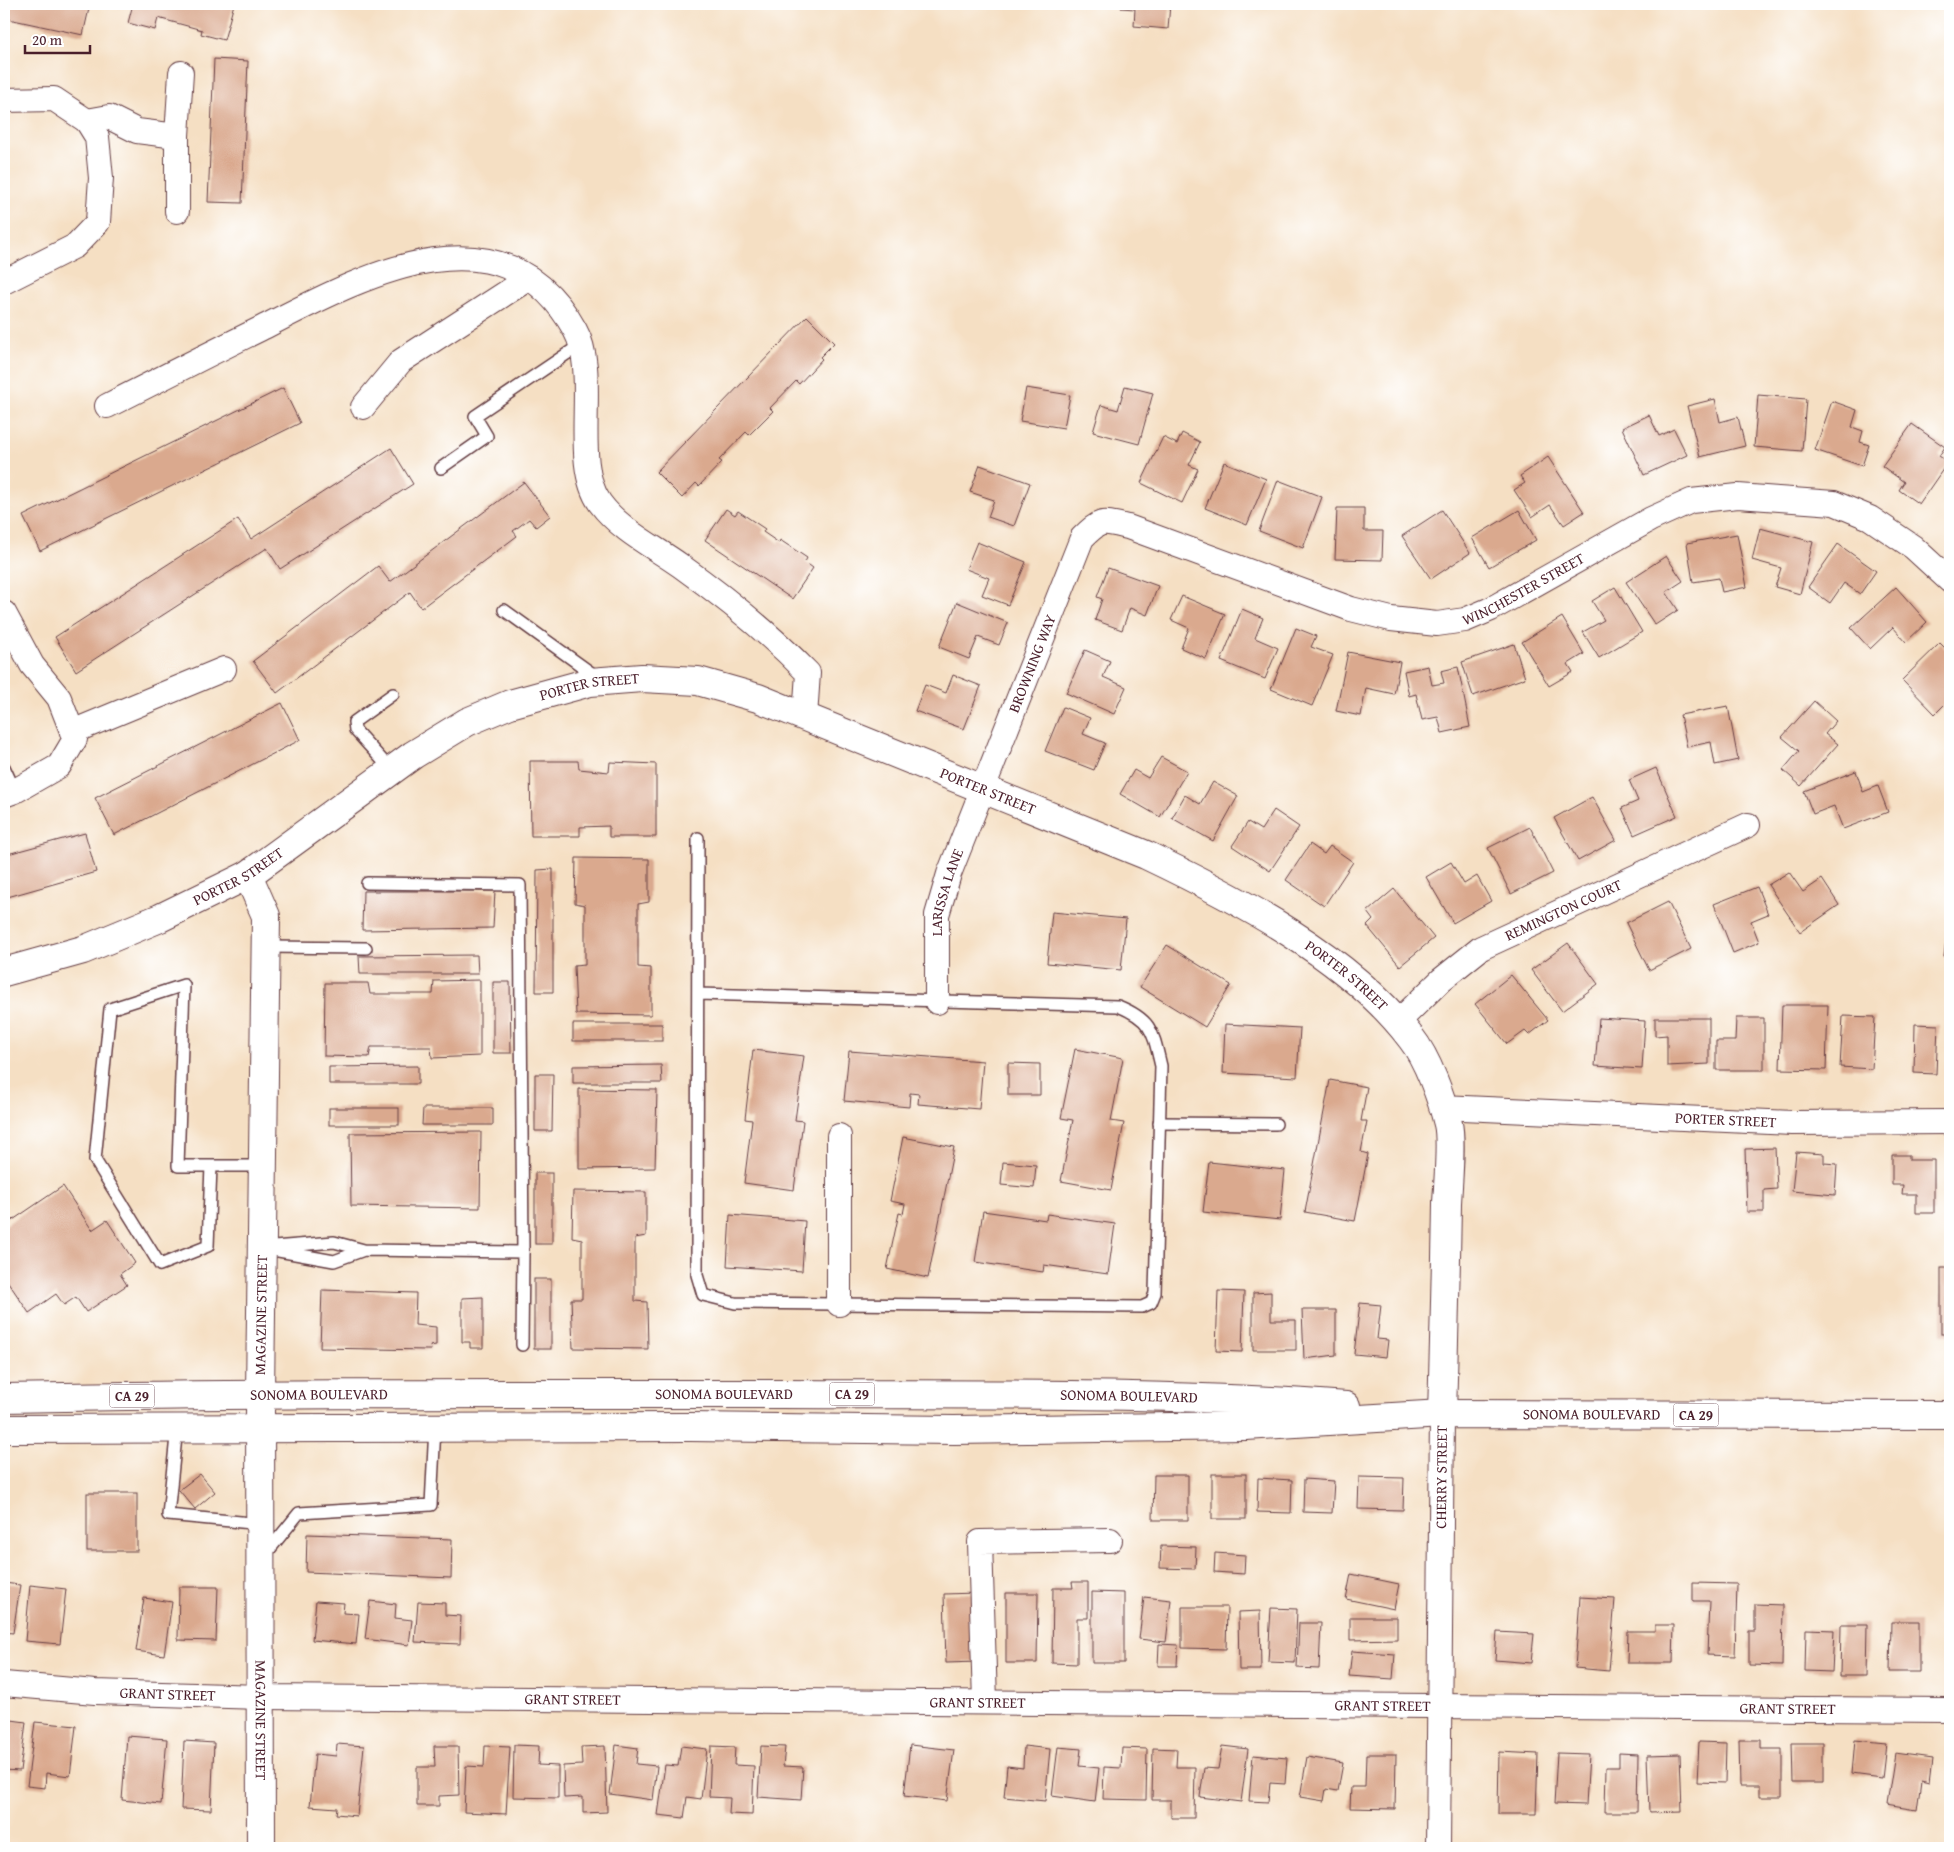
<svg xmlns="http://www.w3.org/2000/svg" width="1954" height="1852" font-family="'Gentium Book Plus',serif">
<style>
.building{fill:#daa98e}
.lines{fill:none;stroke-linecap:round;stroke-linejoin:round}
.service-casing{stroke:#643c42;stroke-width:14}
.minor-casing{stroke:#643c42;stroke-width:26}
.tertiary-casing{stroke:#643c42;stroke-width:30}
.primary-casing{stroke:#643c42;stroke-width:30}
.service{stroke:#fff;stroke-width:11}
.minor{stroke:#fff;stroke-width:24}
.tertiary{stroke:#fff;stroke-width:28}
.primary{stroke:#fff;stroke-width:28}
.labels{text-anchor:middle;stroke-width:4;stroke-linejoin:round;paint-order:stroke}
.shield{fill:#fff;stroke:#80626b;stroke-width:1}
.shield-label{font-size:14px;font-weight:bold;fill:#4a1f2b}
.street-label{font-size:15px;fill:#4a1f2b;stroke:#fff}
</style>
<rect width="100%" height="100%" fill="#fff"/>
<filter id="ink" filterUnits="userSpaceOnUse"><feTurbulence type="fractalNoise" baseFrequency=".02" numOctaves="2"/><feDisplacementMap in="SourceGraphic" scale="10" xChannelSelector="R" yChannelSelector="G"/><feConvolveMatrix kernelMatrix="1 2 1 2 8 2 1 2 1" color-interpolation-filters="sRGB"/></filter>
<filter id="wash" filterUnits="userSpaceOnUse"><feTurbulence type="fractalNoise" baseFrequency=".0096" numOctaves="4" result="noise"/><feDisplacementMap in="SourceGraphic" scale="20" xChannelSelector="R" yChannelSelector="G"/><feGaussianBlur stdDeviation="1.12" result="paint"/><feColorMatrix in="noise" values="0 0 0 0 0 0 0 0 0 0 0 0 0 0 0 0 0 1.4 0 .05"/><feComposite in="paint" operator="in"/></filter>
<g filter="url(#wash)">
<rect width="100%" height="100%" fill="#f5dfc3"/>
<g id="blocks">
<!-- building -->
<g class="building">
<path d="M4,4H90L83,35L4,18Z"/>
<path d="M133,4H234L224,40L201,34L202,30L158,18L155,30L128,23Z"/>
<path d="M1121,4H1170L1168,29L1134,26L1135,9L1121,8Z"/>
<path d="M214,59L248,61L242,203L208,202Z"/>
<path d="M807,316L834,343L820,357L822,359L799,384L796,381L770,408L773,411L749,435L746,432L719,460L722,462L699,486L696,483L682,498L656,472Z"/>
<path d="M1125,386L1153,393L1139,444L1093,432L1101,405L1118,410Z"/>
<path d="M283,388L300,423L40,551L23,516Z"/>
<path d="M1026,388L1070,395L1064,428L1020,421Z"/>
<path d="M1758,395L1806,399L1802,451L1754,447Z"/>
<path d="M1715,399L1720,422L1738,417L1745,446L1700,457L1687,406Z"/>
<path d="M1832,401L1857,410L1852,427L1863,431L1860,442L1869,445L1862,466L1815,450Z"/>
<path d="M1649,415L1659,436L1674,429L1687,455L1644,475L1622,428Z"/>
<path d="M1912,424L1945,447L1939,456L1948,462L1919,504L1899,490L1904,482L1882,466Z"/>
<path d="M1182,433L1200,442L1189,465L1198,469L1182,503L1141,483L1163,437L1177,444Z"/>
<path d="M391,448L413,484L280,569L267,548L76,671L55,637L238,519L251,539Z"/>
<path d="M1548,457L1584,512L1564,525L1550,505L1532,517L1514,490L1525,483L1520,476Z"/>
<path d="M1224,462L1266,479L1247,525L1205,508Z"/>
<path d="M980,465L1030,483L1014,526L988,517L994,500L970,492Z"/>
<path d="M1278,480L1322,497L1303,548L1259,531Z"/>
<path d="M524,482L550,516L536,527L529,519L513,531L517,536L421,608L410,592L277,693L253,661L378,566L390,582Z"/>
<path d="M1337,508H1364V531H1383L1382,560L1335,559Z"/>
<path d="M726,509L735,515L738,511L765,529L763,532L779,543L780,540L807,558L805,562L813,568L792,599L705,540Z"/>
<path d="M1442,510L1470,553L1431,579L1402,536Z"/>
<path d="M1519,510L1536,540L1489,567L1472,538Z"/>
<path d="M1760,528L1813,542L1800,594L1775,587L1781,568L1752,560Z"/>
<path d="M1737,534L1747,587L1722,592L1719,578L1693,582L1687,543Z"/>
<path d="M977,542L1026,562L1008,605L982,595L989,578L966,569Z"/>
<path d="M1838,544L1876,571L1860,594L1844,583L1830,603L1808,587Z"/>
<path d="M1666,556L1683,581L1666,592L1678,610L1655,625L1626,582Z"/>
<path d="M1108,568L1158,586L1147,615L1130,608L1122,630L1095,620L1102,599L1097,597Z"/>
<path d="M1615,587L1642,632L1599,658L1583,632L1604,620L1592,601Z"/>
<path d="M1896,587L1927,622L1906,642L1893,627L1870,649L1851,628Z"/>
<path d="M1182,596L1225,614L1206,659L1181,648L1189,628L1171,620Z"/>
<path d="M957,602L1008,623L999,645L978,637L969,659L939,647Z"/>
<path d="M1242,609L1263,618L1255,638L1278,648L1265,679L1221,661Z"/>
<path d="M1562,617L1584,654L1568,664L1573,672L1549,686L1522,642Z"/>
<path d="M1296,628L1316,636L1311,647L1333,655L1312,706L1271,689Z"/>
<path d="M1940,643L1950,653V699L1935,714L1902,680Z"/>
<path d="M1514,644L1525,678L1473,696L1462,662Z"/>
<path d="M1085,650L1110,661L1103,677L1126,687L1114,714L1066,693Z"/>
<path d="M1348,652L1400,662L1394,694L1366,688L1361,716L1336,711Z"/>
<path d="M1428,666L1432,685L1444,683L1441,671L1458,667L1470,727L1442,733L1438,717L1422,720L1416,694L1409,696L1404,671Z"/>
<path d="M953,675L981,686L964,729L915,711L925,685L946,693Z"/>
<path d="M1814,701L1836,721L1825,734L1838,744L1801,786L1783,770L1799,751L1782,737Z"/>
<path d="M282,703L300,740L114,835L95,798Z"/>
<path d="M1728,706L1738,760L1715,765L1711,742L1687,747L1680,715Z"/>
<path d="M1063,707L1090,718L1083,734L1105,743L1094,770L1045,751Z"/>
<path d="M1161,757L1187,771L1160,817L1120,794L1134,770L1148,778Z"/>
<path d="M530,761H578L579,769L609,772L610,762L656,764V837H609V826L580,827V836H531Z"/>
<path d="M1656,768L1677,816L1634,835L1622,808L1638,801L1629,780Z"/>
<path d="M1856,771L1863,792L1878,786L1888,812L1843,829L1834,806L1813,814L1804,791Z"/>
<path d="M1213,782L1238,796L1213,841L1172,818L1185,795L1200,804Z"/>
<path d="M1592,797L1616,840L1578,861L1554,818Z"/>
<path d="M1274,810L1299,827L1270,871L1232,846L1248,822L1261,830Z"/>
<path d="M1530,827L1553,873L1511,894L1488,848Z"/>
<path d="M85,833L96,872L4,898V855Z"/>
<path d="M1310,844L1324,854L1330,846L1353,862L1324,906L1286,880Z"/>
<path d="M576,858L649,859V902L638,904V967L651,968V1015L576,1014L574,966L585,965V905L575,903Z"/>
<path d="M1451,862L1464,884L1477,876L1491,901L1453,923L1426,877Z"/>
<path d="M553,869V992H536L537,870Z"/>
<path d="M1789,872L1803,892L1822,879L1839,905L1800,932L1768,885Z"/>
<path d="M1757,887L1768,914L1751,921L1759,942L1733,953L1714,904Z"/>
<path d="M1394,889L1434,938L1400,966L1367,926L1373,920L1367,912Z"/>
<path d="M363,891H495L493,928L362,930Z"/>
<path d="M1668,902L1691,949L1649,970L1626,923Z"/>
<path d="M1052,912L1126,919L1121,970L1047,963Z"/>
<path d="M1947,930H1950V957H1944Z"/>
<path d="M1568,943L1598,984L1562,1011L1531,970Z"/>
<path d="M1167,945L1231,985L1205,1027L1140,987Z"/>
<path d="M477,955L478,974H360L359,956Z"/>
<path d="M1511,975L1548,1020L1529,1035L1525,1031L1507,1044L1475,1004Z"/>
<path d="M480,980V1056L432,1058L431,1047H371L369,1057L324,1056L325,983H368L370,994H433L434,981Z"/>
<path d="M493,982H510L511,1053H493Z"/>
<path d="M1782,1005H1828L1826,1070L1780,1069Z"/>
<path d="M1843,1016L1875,1017L1872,1069L1840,1067Z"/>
<path d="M1599,1018L1645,1021L1642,1069L1595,1066Z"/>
<path d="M1655,1018H1709V1064L1667,1066V1035L1655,1036Z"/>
<path d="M1736,1018H1764V1070H1716V1041H1735Z"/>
<rect x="573" y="1024" width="89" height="17"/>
<path d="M1225,1024L1300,1028L1297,1077L1223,1073Z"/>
<path d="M1915,1024L1938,1025L1936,1074L1914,1073Z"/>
<path d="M1075,1049L1123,1058L1111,1121L1124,1123L1111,1190L1061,1181L1073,1120L1061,1118Z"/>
<path d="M753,1050L804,1056L795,1120L803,1121L794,1190L744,1183L752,1120L745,1119Z"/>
<path d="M849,1051L983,1061L979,1109L918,1104L919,1094L910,1093L909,1107L844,1101Z"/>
<path d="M1008,1063L1040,1064V1095H1008Z"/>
<path d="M661,1065L662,1083H573V1066Z"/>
<path d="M418,1066V1084H329V1067Z"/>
<path d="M535,1074H553L552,1131H535Z"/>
<path d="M1330,1080L1367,1087L1361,1121H1367L1361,1152L1368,1154L1355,1221L1305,1212Z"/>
<path d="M579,1089L657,1090L655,1168L579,1169Z"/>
<rect x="329" y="1108" width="70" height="17"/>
<path d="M423,1108H493V1125H422Z"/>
<path d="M481,1132L480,1208L351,1206L350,1133Z"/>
<path d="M903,1137L954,1147L928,1278L887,1269L899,1213L903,1214L905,1204L890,1201Z"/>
<path d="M1775,1148L1777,1189L1764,1190V1212H1747L1745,1149Z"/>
<path d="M1796,1152L1824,1154V1163L1837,1164L1835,1195L1792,1191Z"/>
<path d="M1892,1155H1909V1160H1934V1213H1916V1194H1902L1903,1185H1892Z"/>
<path d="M1003,1162L1036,1165L1034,1188L1001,1185Z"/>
<path d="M1209,1162L1285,1170L1280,1220L1203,1212Z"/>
<rect x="535" y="1173" width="17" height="71"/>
<path d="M63,1186L92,1230L107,1220L135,1263L120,1274L127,1285L86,1312L76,1297L64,1305L56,1294L29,1313L4,1276V1226Z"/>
<path d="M573,1191L646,1192V1236L635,1238V1301L647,1302L648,1349L573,1348L571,1299H582V1239L572,1237Z"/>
<path d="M983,1211L1046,1220L1047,1214L1115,1224L1108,1274L1044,1265L1043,1272L975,1262Z"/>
<path d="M730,1215L805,1221L802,1271L727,1266Z"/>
<rect x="1941" y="1268" width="9" height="66"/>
<rect x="534" y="1279" width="17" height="70"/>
<path d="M322,1290L416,1293L415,1325L436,1327V1345L430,1346L431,1350H427L320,1348Z"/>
<path d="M1218,1291L1244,1292L1242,1352L1216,1351Z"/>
<path d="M1271,1292V1320H1296V1350H1253V1293Z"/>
<path d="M483,1297V1348H470V1342H462V1298Z"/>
<path d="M1360,1303L1381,1305L1377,1339L1388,1340L1386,1357L1354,1354Z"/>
<path d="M1302,1310H1336V1355L1304,1359Z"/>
<path d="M200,1474L215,1492L195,1509L179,1490Z"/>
<rect x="1212" y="1474" width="34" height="45"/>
<path d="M1154,1475H1188V1520H1153Z"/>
<path d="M1359,1477L1404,1478L1403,1510L1358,1509Z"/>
<path d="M1258,1478L1292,1480L1291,1513L1257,1512Z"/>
<path d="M1304,1479L1334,1481L1332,1513L1303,1512Z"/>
<rect x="87" y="1493" width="50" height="58"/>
<path d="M307,1534L452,1539L451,1578L306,1572Z"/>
<path d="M1161,1546L1196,1547L1195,1569L1160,1568Z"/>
<path d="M1215,1553L1245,1555L1244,1574L1214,1572Z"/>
<path d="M1351,1574L1399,1584L1394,1609L1346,1599Z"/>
<path d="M1072,1582H1088V1618H1077V1664L1052,1663L1053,1588H1073Z"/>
<path d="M4,1583L20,1585L13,1633L4,1632Z"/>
<path d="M1693,1583L1737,1584L1735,1656L1707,1655L1709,1601H1693Z"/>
<path d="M30,1585L66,1589L60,1644L25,1641Z"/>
<path d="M179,1587H218L216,1641L178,1640Z"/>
<path d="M1092,1592L1124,1593V1663H1092Z"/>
<path d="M976,1593L978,1662L946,1663L944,1594Z"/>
<path d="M1006,1593H1038L1037,1663H1006Z"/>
<path d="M1144,1597L1171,1600L1166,1642L1139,1639Z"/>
<path d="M1580,1597L1615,1599L1609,1671L1575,1668Z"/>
<path d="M144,1598L172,1602L164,1655L136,1651Z"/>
<path d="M316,1601L344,1603L343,1613L359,1614L356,1644L312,1640Z"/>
<path d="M370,1601L396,1604L395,1618L412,1620L409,1645L365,1639Z"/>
<path d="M418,1602L445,1603V1615L461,1616L460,1644L415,1642Z"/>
<path d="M1755,1604L1783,1605L1782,1666L1749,1665V1631H1755Z"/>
<path d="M1182,1607H1227L1226,1649L1182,1648Z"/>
<path d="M1271,1608L1297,1609L1295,1663L1268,1662Z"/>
<path d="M1260,1611L1261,1670H1239L1238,1612Z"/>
<path d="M1350,1617H1397V1639L1350,1640Z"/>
<path d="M1891,1621H1919V1672H1890Z"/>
<path d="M1299,1623H1321L1319,1669L1297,1668Z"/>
<path d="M1655,1625H1674L1673,1663H1627L1628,1631H1655Z"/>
<path d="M1841,1625H1867L1866,1676H1840Z"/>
<path d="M1806,1629L1834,1630L1832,1672L1805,1671Z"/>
<path d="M1497,1632L1534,1634L1531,1663L1495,1660Z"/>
<path d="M1159,1644L1178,1645L1177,1666H1158Z"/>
<path d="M1352,1651L1395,1654L1393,1679L1349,1676Z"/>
<path d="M4,1719L26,1722L20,1771L4,1770Z"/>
<path d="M35,1722L76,1726L70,1776L46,1773L45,1788L27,1786Z"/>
<path d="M127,1736L167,1739L161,1804L122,1800Z"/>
<path d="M1739,1740H1761V1749H1782V1797H1760V1786H1740Z"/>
<path d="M1855,1740L1886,1743L1882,1778L1852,1774Z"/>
<path d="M184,1741L214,1743L211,1810L181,1809Z"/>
<path d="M1699,1742L1726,1743L1725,1783L1697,1782Z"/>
<path d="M1792,1743H1823V1783H1793Z"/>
<path d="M337,1744L364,1746L357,1816L336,1814L337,1808L310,1806L315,1754L336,1756Z"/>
<path d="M514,1745L539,1746L538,1765L558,1766V1798L513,1797Z"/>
<path d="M616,1745L638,1748L636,1764L657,1766L653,1800L610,1794Z"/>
<path d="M910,1745L954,1750L947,1801L904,1796Z"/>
<path d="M434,1746H458L459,1795L439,1796V1806H417V1767H435Z"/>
<path d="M485,1746L510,1747L506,1814L464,1812L466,1766L484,1767Z"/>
<path d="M605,1746L607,1812L583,1813V1797L564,1798L563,1766L582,1765L581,1747Z"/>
<path d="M681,1746L707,1749L701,1799L687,1797L684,1818L658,1815L665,1765L678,1766Z"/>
<path d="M711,1746L735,1747L734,1765L754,1766L752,1815L729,1814L730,1798L709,1797Z"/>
<path d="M761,1746L785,1747L783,1766L803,1767L801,1800L758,1797Z"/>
<path d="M1024,1746L1050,1749L1045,1801L1004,1797L1007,1766L1023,1768Z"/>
<path d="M1222,1746L1248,1749L1241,1802L1200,1797L1204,1768L1218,1769Z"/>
<path d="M1058,1747L1081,1749L1079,1766L1099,1768L1095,1802L1052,1796Z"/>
<path d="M1122,1748L1147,1749L1146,1800L1103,1799L1104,1767L1121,1768Z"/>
<path d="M1153,1748L1177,1749L1176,1767H1195L1194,1818H1171V1800H1152Z"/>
<path d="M1499,1752L1538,1754L1536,1814H1498Z"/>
<path d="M1557,1753L1589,1754L1586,1805L1554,1804Z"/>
<path d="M1619,1753L1638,1754L1637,1812H1605L1606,1767H1619Z"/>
<path d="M1895,1753L1932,1758L1929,1782L1921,1780L1917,1810L1887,1805Z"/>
<path d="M1366,1754H1396L1395,1809L1350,1808L1351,1787H1365Z"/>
<path d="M1680,1754L1682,1811L1649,1812L1647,1755Z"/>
<path d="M1253,1755L1287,1758L1285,1784L1270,1783L1268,1802L1249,1801Z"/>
<path d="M1307,1757L1343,1763L1338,1791L1326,1789L1324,1801L1300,1797Z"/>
</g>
</g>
</g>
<g filter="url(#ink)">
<use href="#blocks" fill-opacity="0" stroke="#643c42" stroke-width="1"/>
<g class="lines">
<!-- service casing -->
<g class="service-casing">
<g id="service">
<path d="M441,468L487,436L475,416L580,345"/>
<path d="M504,610L597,677"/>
<path d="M4,767L15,791"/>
<path d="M392,771L355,730L354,722L393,694"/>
<path d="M367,883L520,885L523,1252"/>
<path d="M266,947L366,948"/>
<path d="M698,994L1118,1006C1153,1020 1153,1033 1161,1066L1155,1293L1151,1303L1142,1307L735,1303L703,1295L697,1275L698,838"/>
<path d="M1159,1123L1276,1124"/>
<path d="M211,1166L208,1246L160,1265L95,1160L110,1009L184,985L178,1166H264"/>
<path d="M364,1250L334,1261L262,1248L334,1242L364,1250L523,1252L522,1345"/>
<path d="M177,1427L168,1515L262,1524"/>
<path d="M265,1555L299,1513L431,1505L435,1427"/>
</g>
</g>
<!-- minor casing -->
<g class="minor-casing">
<g id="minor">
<path d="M4,100L54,99L87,121L97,137L101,178L98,222L75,246L4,282"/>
<path d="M87,121L109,117L137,131L177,136L181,73"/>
<path d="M177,211V136"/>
<path d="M107,406C158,380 209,354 260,329C358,279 502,198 575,330C600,374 570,461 600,503C621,531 653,546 681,566C726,598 769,633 808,673L805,717"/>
<path d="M363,407L401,361L529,278"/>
<path d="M4,613L32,665L59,698L75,739L59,766L15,791L4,795"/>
<path d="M72,732L224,669"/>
<path id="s1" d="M937,1002V915L949,874L1082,538C1101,519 1102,521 1128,527L1351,609L1391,619L1437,624L1465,620L1491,609L1651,519L1691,501L1738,496L1834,503L1870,518L1913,547L1950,581"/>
<path id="s2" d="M1398,1022L1441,980L1481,948L1748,825"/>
<path id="s3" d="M1442,1107L1792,1123L1950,1122"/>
<path d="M839,1136V1304"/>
<path id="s4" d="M4,1684L95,1692L261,1697L1950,1710"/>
<path d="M985,1702L980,1542L1110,1540"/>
<path id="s5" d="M1438,1848L1442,1414"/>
</g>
</g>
<!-- tertiary casing -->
<g class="tertiary-casing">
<g id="tertiary">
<path id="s6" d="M248,875L266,916L260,1393L261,1848"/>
<path id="s7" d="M4,972L83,950L160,918L248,875L413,755L467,722L510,704L590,682L642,678L698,681L758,698L1146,855C1236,898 1350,957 1411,1038C1427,1058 1442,1099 1448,1124C1452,1140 1448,1184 1447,1203C1446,1274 1444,1344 1442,1414"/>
</g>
</g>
<!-- primary casing -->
<g class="primary-casing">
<g id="primary">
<path id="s8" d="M4,1398C262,1393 521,1394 780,1394C968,1395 1158,1391 1346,1406"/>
<path id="s9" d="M4,1429L690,1427L954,1430L1246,1426L1442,1414L1950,1415"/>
</g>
</g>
<!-- service -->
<use href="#service" class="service"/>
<!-- minor -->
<use href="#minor" class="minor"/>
<!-- tertiary -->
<use href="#tertiary" class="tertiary"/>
<!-- primary -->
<use href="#primary" class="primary"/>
</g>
</g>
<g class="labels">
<!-- shield labels -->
<g class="shield">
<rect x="829.5" y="1382.5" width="45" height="23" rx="4"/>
<rect x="109.5" y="1384.5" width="45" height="23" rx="4"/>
<rect x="1673.5" y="1403.5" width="45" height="23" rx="4"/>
</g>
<g class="shield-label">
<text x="852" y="1399">CA 29</text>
<text x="132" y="1401">CA 29</text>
<text x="1696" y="1420">CA 29</text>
</g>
<!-- street labels -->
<g class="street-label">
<text dy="5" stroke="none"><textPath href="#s1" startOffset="962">WINCHESTER STREET</textPath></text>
<text dy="5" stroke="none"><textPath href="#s1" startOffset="356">BROWNING WAY</textPath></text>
<text dy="5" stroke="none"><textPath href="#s7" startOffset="659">PORTER STREET</textPath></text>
<text dy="5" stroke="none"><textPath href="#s7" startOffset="1079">PORTER STREET</textPath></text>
<text dy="5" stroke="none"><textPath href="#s7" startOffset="254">PORTER STREET</textPath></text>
<text dy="5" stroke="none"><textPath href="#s1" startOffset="111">LARISSA LANE</textPath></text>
<text dy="5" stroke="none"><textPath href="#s2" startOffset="202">REMINGTON COURT</textPath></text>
<text dy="5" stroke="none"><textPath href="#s7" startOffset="1484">PORTER STREET</textPath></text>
<text dy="5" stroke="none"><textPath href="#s3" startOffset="284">PORTER STREET</textPath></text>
<text transform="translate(261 1315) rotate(-89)" y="5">MAGAZINE STREET</text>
<text dy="5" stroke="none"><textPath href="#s8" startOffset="315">SONOMA BOULEVARD</textPath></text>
<text dy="5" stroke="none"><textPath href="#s8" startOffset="720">SONOMA BOULEVARD</textPath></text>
<text dy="5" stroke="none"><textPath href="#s8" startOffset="1125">SONOMA BOULEVARD</textPath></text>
<text dy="5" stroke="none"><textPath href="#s9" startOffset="1588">SONOMA BOULEVARD</textPath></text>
<text dy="5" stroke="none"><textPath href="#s5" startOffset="371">CHERRY STREET</textPath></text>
<text dy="5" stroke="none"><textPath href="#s4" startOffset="164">GRANT STREET</textPath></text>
<text dy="5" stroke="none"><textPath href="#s4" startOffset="569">GRANT STREET</textPath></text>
<text dy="5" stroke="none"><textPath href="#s4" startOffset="974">GRANT STREET</textPath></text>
<text dy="5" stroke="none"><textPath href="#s4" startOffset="1379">GRANT STREET</textPath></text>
<text dy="5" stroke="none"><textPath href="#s4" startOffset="1784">GRANT STREET</textPath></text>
<text dy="5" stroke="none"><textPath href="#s6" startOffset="849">MAGAZINE STREET</textPath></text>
</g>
</g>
<!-- margin -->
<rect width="1954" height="1852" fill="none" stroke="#fff" stroke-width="20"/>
<!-- scale -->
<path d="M25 45v8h65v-8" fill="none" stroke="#4a1f2b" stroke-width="2.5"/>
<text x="32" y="45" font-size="15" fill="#4a1f2b" stroke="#ffffff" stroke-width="4" paint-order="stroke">20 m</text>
</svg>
